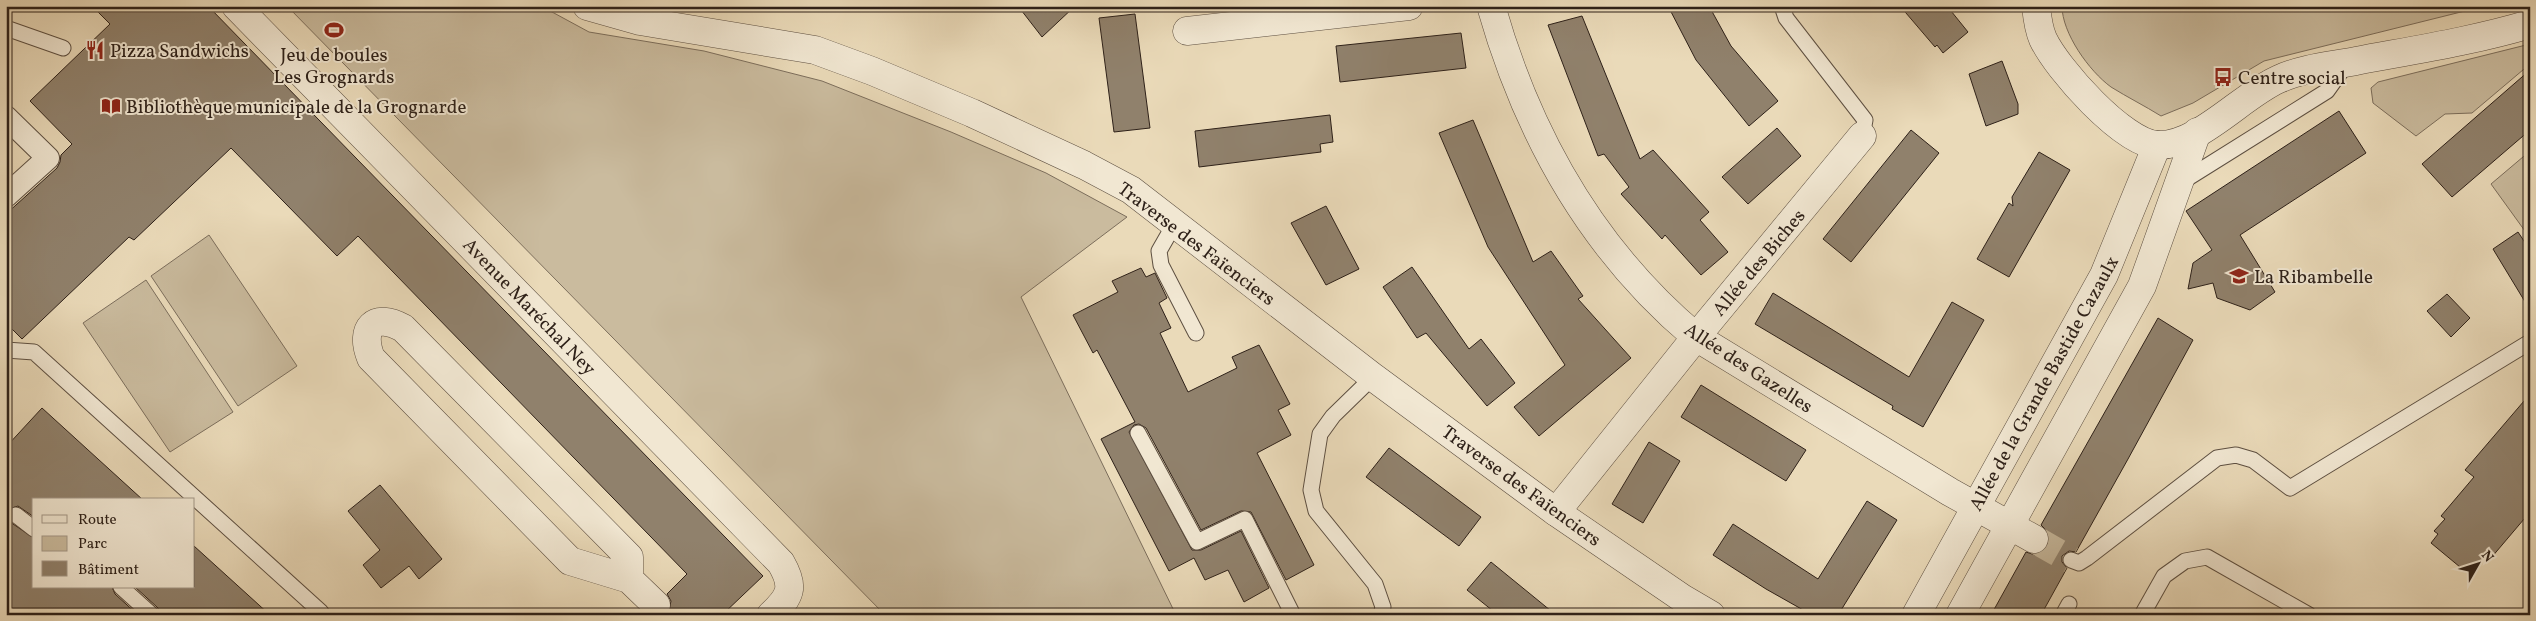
<svg xmlns="http://www.w3.org/2000/svg" width="2536" height="621" font-family="Vollkorn,serif">
<style>
.green{fill:#cabb9e;stroke:#7c6e5c}
.building{fill:#90816c;stroke:#2e2119}
.lines{fill:none;stroke-linecap:round;stroke-linejoin:round}
.minor-tunnel{stroke:#c4b599;stroke-width:28;stroke-dasharray:28 14;stroke-linecap:butt}
.service-casing{stroke:#5d4f41;stroke-width:17}
.pedestrian-casing{stroke:#5d4f41;stroke-width:24}
.minor-casing{stroke:#5d4f41;stroke-width:29}
.service{stroke:#f1e7d2;stroke-width:15}
.pedestrian{stroke:#f1e7d2;stroke-width:22}
.minor{stroke:#f1e7d2;stroke-width:28}
.labels{text-anchor:middle;stroke-width:4;stroke-linejoin:round;paint-order:stroke}
.poi-label{font-size:19px;fill:#2e2119;stroke:#f1e7d2;text-anchor:start}
.street-label{font-size:19px;fill:#2e2119;stroke:#f1e7d2}
</style>
<rect width="100%" height="100%" fill="#eadab9"/>
<filter id="stains"><feTurbulence type="fractalNoise" baseFrequency=".004" numOctaves="4"/><feColorMatrix values="0 0 0 0 .2 0 0 0 0 .09 0 0 0 0 .02 0 0 0 .5 -.17"/></filter>
<radialGradient id="worn" r=".72"><stop offset=".6" stop-color="#630" stop-opacity="0"/><stop offset="1" stop-color="#630" stop-opacity=".3"/></radialGradient>
<!-- green -->
<g class="green">
<path d="M287,6H541L589,32L704,51L822,81L951,132L1046,173L1127,217L1021,297L1176,615H885Z"/>
<path d="M2062,6H2485L2264,61L2193,103L2161,116C2145,106 2127,97 2111,87C2089,71 2062,33 2062,6Z"/>
<path d="M2530,44V64L2472,113L2445,114L2416,136L2373,103L2371,88L2378,82Z"/>
<path d="M2530,151V238L2491,184Z"/>
<path d="M209,235L297,366L238,406L151,276Z"/>
<path d="M146,280L233,412L170,452L83,323Z"/>
</g>
<!-- building -->
<g class="building">
<path d="M92,6H208L763,576L722,615H668L671,601L667,594L687,574L358,236L337,256L231,148L134,240L129,237L22,339L6,323V214L57,168L60,162L61,155L72,144L30,101L110,24Z"/>
<path d="M1018,6H1075L1042,37Z"/>
<path d="M1668,6H1709L1731,46L1778,101L1749,126L1696,60Z"/>
<path d="M1900,6H1947L1968,32L1943,53L1937,45L1935,47Z"/>
<path d="M1135,14L1150,128L1114,132L1099,18Z"/>
<path d="M1582,16L1640,159L1653,150L1709,212L1700,220L1728,252L1701,275L1665,235L1662,239L1621,194L1629,187L1604,154L1598,156L1548,25Z"/>
<path d="M1461,33L1466,68L1340,82L1336,46Z"/>
<path d="M2002,61L2018,104V114L1986,126L1969,74Z"/>
<path d="M2530,70V130L2452,197L2422,164Z"/>
<path d="M2339,111L2366,153L2240,235L2275,292L2250,310L2217,298L2213,283L2188,289L2193,263L2212,250L2186,211Z"/>
<path d="M1330,115L1333,142L1320,144L1321,152L1199,167L1195,131Z"/>
<path d="M1473,120L1533,262L1551,251L1583,296L1578,299L1631,358L1539,436L1514,407L1565,365L1488,247L1439,133Z"/>
<path d="M1777,128L1801,156L1748,204L1722,177Z"/>
<path d="M1911,130L1939,153L1851,262L1823,239Z"/>
<path d="M2039,152L2070,170L2009,277L1977,259L2009,203L2013,206L2012,197Z"/>
<path d="M1326,206L1359,269L1326,285L1291,223Z"/>
<path d="M2518,232L2530,250V310L2493,249Z"/>
<path d="M1412,267L1469,349L1481,339L1515,383L1487,406L1426,333L1417,338L1383,287Z"/>
<path d="M1141,268L1146,277L1155,273L1167,298L1159,303L1171,328L1160,333L1188,392L1237,368L1232,357L1259,345L1290,404L1278,410L1291,435L1257,453L1314,565L1286,580L1251,512L1241,511L1201,530L1146,428L1139,424L1134,425L1129,432L1192,550H1201L1241,531L1269,588L1244,602L1228,570L1205,580L1194,558L1169,571L1101,439L1135,422L1097,350L1093,353L1073,315L1118,292L1112,281Z"/>
<path d="M1773,293L1909,377L1952,302L1984,320L1923,427L1892,409L1893,406L1755,324Z"/>
<path d="M2447,294L2470,318L2451,337L2427,311Z"/>
<path d="M2158,318L2193,340L2128,459L2076,552L2069,551L2062,556V562L2067,568L2041,615H1991L2026,552L2035,555L2042,552L2047,547L2050,538L2047,531L2041,525Z"/>
<path d="M1701,385L1806,450L1786,481L1681,417Z"/>
<path d="M2530,394V512L2491,558L2487,554L2477,567L2473,564L2466,572L2431,543L2438,534L2434,531L2445,519L2441,516L2474,477L2465,470Z"/>
<path d="M42,408L143,500H34V517L18,506L9,509L7,514L10,522L34,538V587H112L115,594L138,615H6V447Z"/>
<path d="M1649,442L1680,461L1643,523L1612,504Z"/>
<path d="M1389,448L1481,517L1459,546L1366,477Z"/>
<path d="M380,485L442,559L419,579L409,566L381,588L363,565L380,550L348,511Z"/>
<path d="M1867,501L1897,520L1838,615H1812L1766,589L1713,555L1733,524L1818,579Z"/>
<path d="M194,546L270,615H161L158,608L135,587H194Z"/>
<path d="M1491,562L1556,615H1498L1467,590Z"/>
</g>
<g class="lines">
<!-- minor-tunnel -->
<path class="minor-tunnel" d="M2034,539L2071,560"/>
<!-- service casing -->
<g class="service-casing">
<g id="service">
<path d="M1782,6L1786,18L1865,120L1862,136"/>
<path d="M6,28L63,48"/>
<path d="M2180,183L2327,91L2347,63"/>
<path d="M1175,223L1159,251L1161,265L1196,333"/>
<path d="M6,350L34,352L321,612"/>
<path d="M1373,377L1333,416L1320,434L1311,490L1316,511L1375,584L1383,607L1381,615"/>
<path d="M1138,433L1197,542L1245,519L1293,615"/>
<path d="M16,515L34,529"/>
<path d="M2071,560L2079,563L2087,558L2217,458L2236,455L2253,460L2290,488L2530,342"/>
<path d="M121,587L152,615"/>
<path d="M2063,615L2069,604"/>
<path d="M2142,615L2164,576L2185,561L2207,557L2309,615"/>
</g>
</g>
<!-- pedestrian casing -->
<g class="pedestrian-casing">
<path id="pedestrian" d="M6,117L48,158L6,196"/>
</g>
<!-- minor casing -->
<g class="minor-casing">
<g id="minor">
<path d="M236,6L781,563C795,587 791,596 771,615"/>
<path d="M587,6L640,21L815,50L872,71L972,113L1084,165L1131,190L1373,377L1556,512L1682,598L1711,615"/>
<path d="M1491,6C1528,136 1592,250 1696,337L1950,492L2034,539"/>
<path d="M2036,6C2037,16 2039,30 2043,39C2057,69 2123,143 2157,145C2198,147 2242,95 2279,79C2303,68 2330,66 2356,61C2414,50 2473,41 2530,24"/>
<path d="M1187,31L1409,6"/>
<path d="M1556,512L1696,337L1862,136"/>
<path d="M629,579V557L403,328C374,312 359,328 371,358L570,561L629,579L656,605"/>
<path d="M1916,615L2104,275L2157,145"/>
<path d="M1960,615L2142,286L2197,132"/>
</g>
</g>
<!-- service -->
<use href="#service" class="service"/>
<!-- pedestrian -->
<use href="#pedestrian" class="pedestrian"/>
<!-- minor -->
<use href="#minor" class="minor"/>
</g>
<!-- icons -->
<defs>
<g id="stadium-bare" transform="scale(1.5)"><path d="M0-5a6.5 5 0 1 0 0 10a6.5 5 0 1 0 0-10ZM-3.5-1.8h7v3.6h-7Z" fill="#8f2418" stroke="#f1e7d2" stroke-width="2.5" paint-order="stroke"/></g>
<g id="restaurant-bare" transform="scale(1.5)"><path d="M-5-6h1v4h1v-4h1v4h1v-4h1v5L-1.5 .5V6h-2V.5L-5-1ZM5-6V6H3V1.5H1.5Q1.5-4 5-6Z" fill="#8f2418" stroke="#f1e7d2" stroke-width="2.5" paint-order="stroke"/></g>
<g id="bus-bare" transform="scale(1.5)"><path d="M-5-6H5V4H4V6H2V4H-2V6H-4V4H-5ZM-3.5-4V0h7V-4ZM-3.5 1.2v1.5H-2V1.2ZM2 1.2v1.5H3.5V1.2Z" fill="#8f2418" stroke="#f1e7d2" stroke-width="2.5" paint-order="stroke"/></g>
<g id="library-bare" transform="scale(1.5)"><path d="M-6-4Q-3-5.5-.7-3.5V5Q-3 3-6 4ZM6-4Q3-5.5 .7-3.5V5Q3 3 6 4Z" fill="#8f2418" stroke="#f1e7d2" stroke-width="2.5" paint-order="stroke"/></g>
<g id="school-bare" transform="scale(1.5)"><path d="M0-5L7-2L0 1L-7-2ZM-4 1L0 2.5L4 1V4Q0 6-4 4Z" fill="#8f2418" stroke="#f1e7d2" stroke-width="2.5" paint-order="stroke"/></g>
</defs>
<g fill-rule="evenodd">
<use href="#stadium-bare" x="334" y="30"/>
<use href="#restaurant-bare" x="95" y="50"/>
<use href="#bus-bare" x="2223" y="77"/>
<use href="#library-bare" x="111" y="106"/>
<use href="#school-bare" x="2239" y="276"/>
</g>
<g class="labels">
<!-- poi labels -->
<g class="poi-label">
<text x="110" y="57">Pizza Sandwichs</text>
<text x="334" y="61" text-anchor="middle">Jeu de boules<tspan x="334" dy="22">Les Grognards</tspan></text>
<text x="2238" y="84">Centre social</text>
<text x="126" y="113">Bibliothèque municipale de la Grognarde</text>
<text x="2254" y="283">La Ribambelle</text>
</g>
<!-- street labels -->
<g class="street-label">
<text transform="translate(1197 243) rotate(37)" y="7">Traverse des Faïenciers</text>
<text transform="translate(1758 262) rotate(-50)" y="7">Allée des Biches</text>
<text transform="translate(530 306) rotate(46)" y="7">Avenue Maréchal Ney</text>
<text transform="translate(1749 367) rotate(33)" y="7">Allée des Gazelles</text>
<text transform="translate(2043 383) rotate(-61)" y="7">Allée de la Grande Bastide Cazaulx</text>
<text transform="translate(1522 485) rotate(36)" y="7">Traverse des Faïenciers</text>
</g>
</g>
<!-- margin -->
<rect width="2536" height="621" fill="none" stroke="#eadab9" stroke-width="25"/>
<rect x="8" y="8" width="2521" height="606" fill="none" stroke="#2e2119" stroke-width="2.5"/>
<rect x="12" y="12" width="2511" height="596" fill="none" stroke="#2e2119"/>
<!-- legend -->
<rect x="32" y="498" width="162" height="90" fill="#f1e7d2" stroke="#a39888"/>
<rect x="42" y="515" width="25" height="8" fill="#f1e7d2" stroke="#a39888"/>
<text x="78" y="524" font-size="15" fill="#2e2119">Route</text>
<rect x="42" y="536" width="25" height="15" fill="#cabb9e" stroke="#a39888"/>
<text x="78" y="548" font-size="15" fill="#2e2119">Parc</text>
<rect x="42" y="561" width="25" height="15" fill="#90816c" stroke="#a39888"/>
<text x="78" y="574" font-size="15" fill="#2e2119">Bâtiment</text>
<!-- north arrow -->
<g transform="translate(2478 564) rotate(51)" stroke="#f1e7d2" stroke-width="4" paint-order="stroke">
<path d="M0-4L9 19L0 12L-9 19Z" fill="#2e2119"/>
<text y="-8" font-size="14" font-weight="bold" text-anchor="middle" fill="#2e2119">N</text>
</g>
<rect width="100%" height="100%" filter="url(#stains)"/>
<rect width="100%" height="100%" fill="url(#worn)"/>
</svg>
